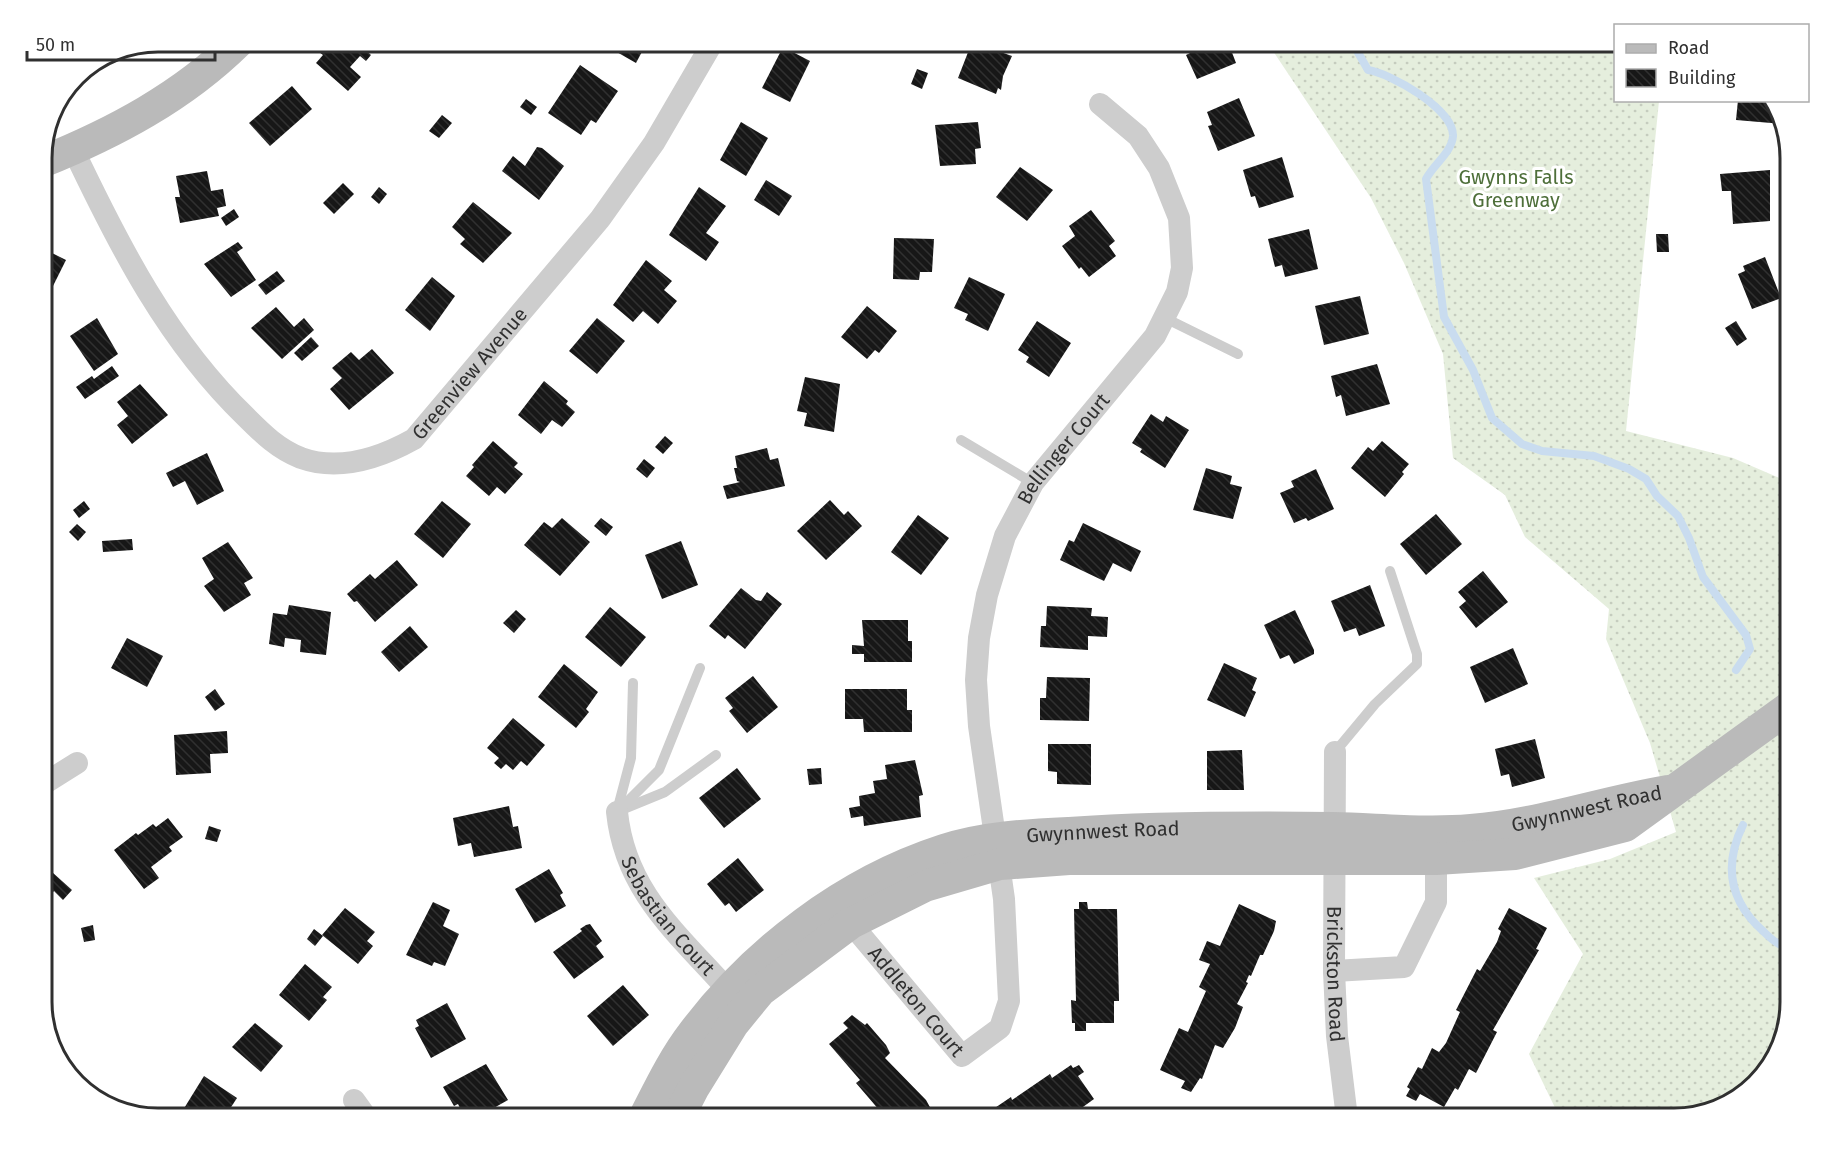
<svg xmlns="http://www.w3.org/2000/svg" width="1833" height="1160" font-family="'Fira Sans',sans-serif">
<style>
.grass{fill:url(#grass-dots)}
.lines{fill:none;stroke-linecap:round;stroke-linejoin:round}
.stream{stroke:#c9dcef;stroke-width:8}
.building{fill:url(#building-back-hatch)}
.lane{stroke:#cdcdcd;stroke-width:10}
.street{stroke:#cdcdcd;stroke-width:22}
.secondary{stroke:#bababa;stroke-width:32}
.labels{text-anchor:middle;stroke-width:6;stroke-linejoin:round;paint-order:stroke}
.park-label{font-size:20px;fill:#4e6f3a;stroke:#fff}
.street-label{font-size:20px;fill:#303030;stroke:#fff}
.rim{fill:none;stroke:#303030;stroke-width:3}
</style>
<defs>
<pattern id="grass-dots" width="8" height="8" patternUnits="userSpaceOnUse" patternTransform="scale(1.5)"><rect width="8" height="8" fill="#e5eedd"/><path d="M2 2h.1M6 6h.1" fill="none" stroke="#c5ccbe" stroke-width="1.8" stroke-linecap="round"/></pattern>
<pattern id="building-back-hatch" width="6" height="6" patternUnits="userSpaceOnUse" patternTransform="scale(1.5)"><rect width="6" height="6" fill="#171717"/><path d="M-1 5l2 2M0 0l6 6M5-1l2 2" fill="none" stroke="#303030"/></pattern>
</defs>
<rect width="100%" height="100%" fill="#fff"/>
<!-- grass -->
<path class="grass" d="M1267,42H1615L1616,100L1659,101L1626,431L1733,458L1791,483V1002L1772,1066L1733,1103L1675,1118H1560L1529,1054L1583,954L1534,878L1610,859L1676,832L1650,743L1606,639L1609,609L1525,537L1505,495L1453,458L1443,354L1404,263L1371,198Z"/>
<g class="lines">
<!-- stream -->
<g class="stream">
<path d="M1352,42L1368,70C1390,73 1454,109 1453,136C1452,152 1433,165 1426,179L1444,317L1473,370L1492,418L1522,444L1542,451L1594,456L1629,469L1646,479L1657,496L1678,516L1689,538L1703,577L1746,635L1750,649L1736,670"/>
<path d="M1743,825C1723,866 1730,902 1764,932C1771,939 1781,948 1791,948"/>
</g>
</g>
<!-- building -->
<g class="building">
<path d="M333,42H356L371,55L366,61L360,56L350,67L361,77L348,91L316,63L323,55L319,52Z"/>
<path d="M611,42H645V46L636,63L608,47Z"/>
<path d="M972,42L1012,56L1003,76L1001,90L998,88L996,94L958,78Z"/>
<path d="M1188,42H1228L1236,63L1197,79L1186,55L1192,52Z"/>
<path d="M783,47L810,61L790,102L762,88Z"/>
<path d="M580,65L618,91L596,123L591,120L581,135L548,113Z"/>
<path d="M917,69L928,73L922,89L911,84Z"/>
<path d="M292,86L312,109L270,146L249,123Z"/>
<path d="M1239,98L1255,136L1218,151L1208,126L1212,125L1207,112Z"/>
<path d="M526,99L537,107L531,115L520,107Z"/>
<path d="M1738,100H1776L1782,124L1736,120Z"/>
<path d="M442,115L452,123L439,138L429,131Z"/>
<path d="M741,122L768,138L746,176L720,160Z"/>
<path d="M978,122L981,148L975,149L976,164L940,166L935,125Z"/>
<path d="M537,147L542,148L564,166L539,200L502,171L513,156L525,166Z"/>
<path d="M1282,157L1294,197L1259,208L1255,196L1251,197L1243,170Z"/>
<path d="M1020,167L1053,190L1027,221L996,197Z"/>
<path d="M1770,170V221L1733,224L1731,191H1722L1720,174Z"/>
<path d="M207,171L211,191L223,189L226,206L217,208L219,216L180,223L175,197H180L176,176Z"/>
<path d="M766,180L792,196L779,216L754,200Z"/>
<path d="M343,183L354,194L334,214L323,203Z"/>
<path d="M379,187L387,194L379,204L371,197Z"/>
<path d="M699,187L726,206L706,233L719,242L706,261L669,235Z"/>
<path d="M473,202L512,233L483,263L460,244L465,239L452,227Z"/>
<path d="M234,209L239,217L226,226L221,218Z"/>
<path d="M1091,210L1115,241L1109,246L1116,256L1089,277L1081,267L1079,269L1062,246L1075,236L1069,226Z"/>
<path d="M1309,229L1318,269L1285,277L1282,265L1275,267L1268,239Z"/>
<path d="M1656,234H1668L1669,252H1657Z"/>
<path d="M894,238L934,239L932,272H920L919,280L893,279Z"/>
<path d="M238,242L243,248L237,252L256,280L231,297L204,264Z"/>
<path d="M42,248L66,260L50,292L42,288Z"/>
<path d="M1765,257L1781,298L1752,309L1738,274L1745,271L1743,266Z"/>
<path d="M646,260L672,281L664,290L677,301L658,324L643,311L633,322L613,305Z"/>
<path d="M277,271L285,281L266,295L258,285Z"/>
<path d="M432,277L455,296L430,331L405,310Z"/>
<path d="M969,277L1005,294L988,331L965,320L968,314L954,308Z"/>
<path d="M1360,296L1369,334L1324,345L1315,306Z"/>
<path d="M867,306L897,331L879,353L875,350L867,359L841,337Z"/>
<path d="M276,307L294,327L304,318L314,330L282,359L251,328Z"/>
<path d="M97,318L118,354L94,371L70,336Z"/>
<path d="M597,318L625,341L597,374L569,351Z"/>
<path d="M1037,321L1071,343L1049,377L1026,362L1029,357L1018,350Z"/>
<path d="M1736,321L1747,339L1737,346L1725,328Z"/>
<path d="M311,337L319,346L302,361L294,353Z"/>
<path d="M1791,337V350L1785,342Z"/>
<path d="M372,349L394,373L349,410L330,389L342,378L332,368L351,352L359,360Z"/>
<path d="M1377,364L1390,404L1346,416L1341,395L1336,397L1331,376Z"/>
<path d="M112,366L119,376L85,399L76,387L92,376L94,379Z"/>
<path d="M805,377L840,384L834,432L804,426L807,413L797,411Z"/>
<path d="M544,381L568,401L566,404L575,412L562,427L552,420L541,434L518,415Z"/>
<path d="M140,384L168,415L132,444L117,425L128,416L117,402Z"/>
<path d="M1151,414L1163,422L1166,416L1189,430L1165,468L1140,452L1142,449L1132,443Z"/>
<path d="M665,436L673,443L663,454L655,447Z"/>
<path d="M493,441L518,463L514,467L523,474L505,494L497,487L489,496L466,476L474,467L472,465Z"/>
<path d="M1382,441L1409,464L1402,472L1404,474L1385,497L1351,468L1368,447L1373,451Z"/>
<path d="M767,448L770,460L778,458L785,486L727,499L723,486L740,482L737,481L734,468H737L735,456Z"/>
<path d="M207,453L224,491L197,505L185,481L173,487L166,473Z"/>
<path d="M644,459L655,468L647,478L636,469Z"/>
<path d="M1206,468L1232,476L1230,484L1242,487L1233,519L1193,510Z"/>
<path d="M1316,469L1334,509L1308,521L1306,518L1294,523L1280,493L1294,487L1291,481Z"/>
<path d="M830,500L844,515L848,511L862,526L826,560L797,531Z"/>
<path d="M84,501L90,509L79,518L73,510Z"/>
<path d="M442,501L471,524L443,558L414,534Z"/>
<path d="M1436,514L1462,544L1426,575L1400,544Z"/>
<path d="M918,515L949,538L921,575L891,552Z"/>
<path d="M562,518L590,542L560,576L524,545L544,522L552,528Z"/>
<path d="M601,518L613,527L606,536L594,526Z"/>
<path d="M1083,523L1141,551L1131,572L1113,563L1104,581L1060,560L1069,540L1074,542Z"/>
<path d="M77,524L86,532L78,541L69,532Z"/>
<path d="M132,539L133,550L103,552L102,541Z"/>
<path d="M681,541L698,585L662,599L645,555Z"/>
<path d="M228,542L253,578L244,583L251,595L224,612L204,586L214,579L202,558Z"/>
<path d="M397,560L418,585L375,622L357,601L354,602L347,594L370,574L375,579Z"/>
<path d="M1483,571L1508,602L1476,628L1459,607L1466,601L1458,592Z"/>
<path d="M1370,585L1385,626L1359,636L1356,628L1344,632L1331,601Z"/>
<path d="M741,588L756,600L761,601L767,592L782,604L745,649L728,635L725,639L709,626Z"/>
<path d="M289,605L331,612L326,655L300,652L301,640L285,638L284,647L269,644L273,613L287,615Z"/>
<path d="M1047,606L1092,608L1091,616L1108,617L1107,637L1088,636V650L1040,647L1041,626H1046Z"/>
<path d="M610,607L646,637L621,667L585,637Z"/>
<path d="M516,610L526,619L514,633L503,623Z"/>
<path d="M1295,610L1314,650V654L1294,664L1289,655L1280,659L1264,625Z"/>
<path d="M862,620H908V641H912V662H864V654H852V645L864,646Z"/>
<path d="M410,626L428,647L399,672L381,652Z"/>
<path d="M127,638L163,656L147,687L111,668Z"/>
<path d="M1513,648L1528,684L1485,703L1470,667Z"/>
<path d="M1224,663L1257,678L1252,690L1256,692L1245,717L1207,700Z"/>
<path d="M564,664L598,692L586,709L589,712L576,728L538,697Z"/>
<path d="M753,676L778,707L747,733L729,711L733,708L725,698Z"/>
<path d="M1047,677L1090,678L1089,721L1040,720V698H1046Z"/>
<path d="M215,689L225,704L215,711L205,697Z"/>
<path d="M845,689H907V710H912V732H864L863,719H845Z"/>
<path d="M513,718L545,745L527,766L521,761L513,770L506,764L501,769L494,763L499,758L487,748Z"/>
<path d="M227,731L228,753L210,754L211,773L176,775L174,735Z"/>
<path d="M1535,739L1545,778L1512,787L1509,774L1501,776L1495,749Z"/>
<path d="M1048,744H1091V785L1057,784V772L1048,771Z"/>
<path d="M1242,750L1244,790H1207V751Z"/>
<path d="M915,760L923,795L919,796L921,817L864,826L863,816L851,818L849,808L860,806L859,796L875,793L873,781L887,779L885,765Z"/>
<path d="M737,768L761,799L724,828L699,798Z"/>
<path d="M821,768L822,784L809,785L807,769Z"/>
<path d="M509,806L513,827L518,826L522,848L474,857L471,843L458,846L453,818Z"/>
<path d="M168,818L183,837L169,847L172,851L151,867L159,878L144,889L114,850L136,833L138,835L153,824L156,827Z"/>
<path d="M209,826L221,830L217,842L205,839Z"/>
<path d="M738,858L764,890L736,912L729,903L725,906L707,884Z"/>
<path d="M42,863L72,890L63,900L54,891L42,904Z"/>
<path d="M549,869L563,893L560,895L566,906L535,923L515,889Z"/>
<path d="M433,902L450,910L443,926L459,934L445,966L434,962L432,966L406,955Z"/>
<path d="M1079,902H1087L1088,909H1117L1119,1001H1114V1023H1086V1031H1075V1023H1072L1071,1000L1076,1001L1074,909H1079Z"/>
<path d="M1239,904L1276,921L1274,931L1263,955H1260L1251,976L1249,975L1246,982L1248,983L1237,1004L1243,1007L1235,1028L1223,1048L1215,1045L1202,1079L1200,1078L1191,1092L1181,1088L1185,1081L1160,1070L1179,1028L1188,1032L1206,991L1199,987L1210,964L1199,960L1207,941L1220,946Z"/>
<path d="M345,908L375,932L367,941L373,946L358,964L322,935Z"/>
<path d="M1509,908L1547,928L1536,949L1539,950L1493,1030L1497,1032L1476,1073L1469,1069L1458,1090L1455,1088L1444,1107L1420,1094L1416,1101L1406,1096L1410,1089L1407,1087L1418,1067L1422,1069L1432,1048L1439,1052L1446,1043L1460,1012L1456,1010L1477,969L1480,971L1497,942L1501,931L1498,929Z"/>
<path d="M590,924L602,941L596,946L604,957L574,979L553,952L582,931L580,929L586,925Z"/>
<path d="M93,925L95,940L84,942L81,928Z"/>
<path d="M314,929L323,936L315,946L307,939Z"/>
<path d="M305,964L332,987L323,997L327,1000L309,1021L279,995Z"/>
<path d="M623,985L649,1015L613,1046L587,1016Z"/>
<path d="M447,1003L466,1039L431,1058L415,1028L419,1026L416,1020Z"/>
<path d="M852,1015L865,1025L867,1023L886,1045L890,1053L885,1058L926,1100L931,1109L928,1111L932,1116L930,1118H886L856,1083L860,1080L829,1044L848,1028L843,1023Z"/>
<path d="M255,1023L283,1046L261,1072L232,1047Z"/>
<path d="M486,1064L508,1100L476,1118H465L458,1104L454,1106L443,1087Z"/>
<path d="M1071,1065L1073,1068L1079,1065L1084,1072L1078,1076L1094,1099L1076,1112L1073,1108L1059,1118H980L1011,1097L1012,1100L1050,1074L1052,1078Z"/>
<path d="M204,1076L237,1098L224,1118H196L183,1110Z"/>
<path d="M1511,1113L1514,1118H1500Z"/>
</g>
<g class="lines">
<!-- lane -->
<g class="lane">
<path d="M1165,318L1238,354"/>
<path d="M961,440L1033,483"/>
<path d="M1335,752L1375,704L1417,664V654L1390,571"/>
<path d="M621,810L665,792L716,755"/>
<path d="M617,811L631,758L633,683"/>
<path d="M617,812L659,770L700,668"/>
</g>
<!-- street -->
<g class="street">
<path id="s1" d="M73,149C119,246 168,342 246,417C263,434 278,449 301,458C340,472 380,458 414,439L600,219L654,143L713,42"/>
<path id="s2" d="M1335,752L1334,971L1337,1036L1347,1118"/>
<path d="M42,785L77,763"/>
<path id="s3" d="M617,812C625,891 677,933 727,989L740,999"/>
<path id="s4" d="M843,914L962,1056L1000,1028L1009,1001L1004,899L979,726L976,680L979,638L987,595L1005,536L1033,483L1155,336L1177,292L1182,268L1179,218L1159,168L1138,136L1100,104"/>
<path d="M1334,971L1404,967L1436,902V845"/>
<path d="M354,1100L367,1118"/>
</g>
<!-- secondary -->
<g class="secondary">
<path d="M42,162C114,133 182,97 238,42"/>
<path id="s5" d="M644,1118C659,1089 673,1059 693,1033C755,951 845,882 944,850C984,837 1027,835 1069,833C1157,827 1245,827 1333,828C1379,829 1425,834 1471,830C1538,825 1602,802 1668,791"/>
<path d="M678,1118L694,1087L733,1024L760,991L851,923L925,886L1000,864L1069,859H1436L1515,854L1625,826L1791,706"/>
</g>
</g>
<g class="labels">
<!-- park labels -->
<g class="park-label">
<text x="1516" y="184">Gwynns Falls<tspan x="1516" dy="23">Greenway</tspan></text>
</g>
<!-- street labels -->
<g class="street-label">
<text dy="7" stroke="none"><textPath href="#s1" startOffset="594">Greenview Avenue</textPath></text>
<text dy="7" stroke="none"><textPath href="#s4" startOffset="837">Bellinger Court</textPath></text>
<text dy="7" stroke="none"><textPath href="#s5" startOffset="1060">Gwynnwest Road</textPath></text>
<text dy="7" stroke="none"><textPath href="#s5" startOffset="574">Gwynnwest Road</textPath></text>
<text dy="7" stroke="none"><textPath href="#s3" startOffset="118">Sebastian Court</textPath></text>
<text dy="7" stroke="none"><textPath href="#s2" startOffset="222">Brickston Road</textPath></text>
<text dy="7" stroke="none"><textPath href="#s4" startOffset="114">Addleton Court</textPath></text>
</g>
</g>
<!-- crop -->
<path d="M0 0H1833V1160H0ZM158 52H1674A106 106 0 0 1 1780 158V1002A106 106 0 0 1 1674 1108H158A106 106 0 0 1 52 1002V158A106 106 0 0 1 158 52Z" fill="#fff" fill-rule="evenodd"/>
<path class="rim" d="M158 52H1674A106 106 0 0 1 1780 158V1002A106 106 0 0 1 1674 1108H158A106 106 0 0 1 52 1002V158A106 106 0 0 1 158 52Z"/>
<!-- legend -->
<rect x="1614" y="24" width="195" height="78" fill="#ffffff" stroke="#acacac" stroke-width="1.5"/>
<rect x="1626" y="44" width="30" height="9" fill="#bababa" stroke="#acacac" stroke-width="1.5"/>
<text x="1668" y="54" font-size="18" fill="#303030">Road</text>
<rect x="1626" y="69" width="30" height="18" fill="url(#building-back-hatch)" stroke="#acacac" stroke-width="1.5"/>
<text x="1668" y="84" font-size="18" fill="#303030">Building</text>
<!-- scale -->
<path d="M27 51v9h188v-9" fill="none" stroke="#303030" stroke-width="3"/>
<text x="36" y="51" font-size="18" fill="#303030" stroke="#ffffff" stroke-width="4.5" paint-order="stroke">50 m</text>
</svg>
